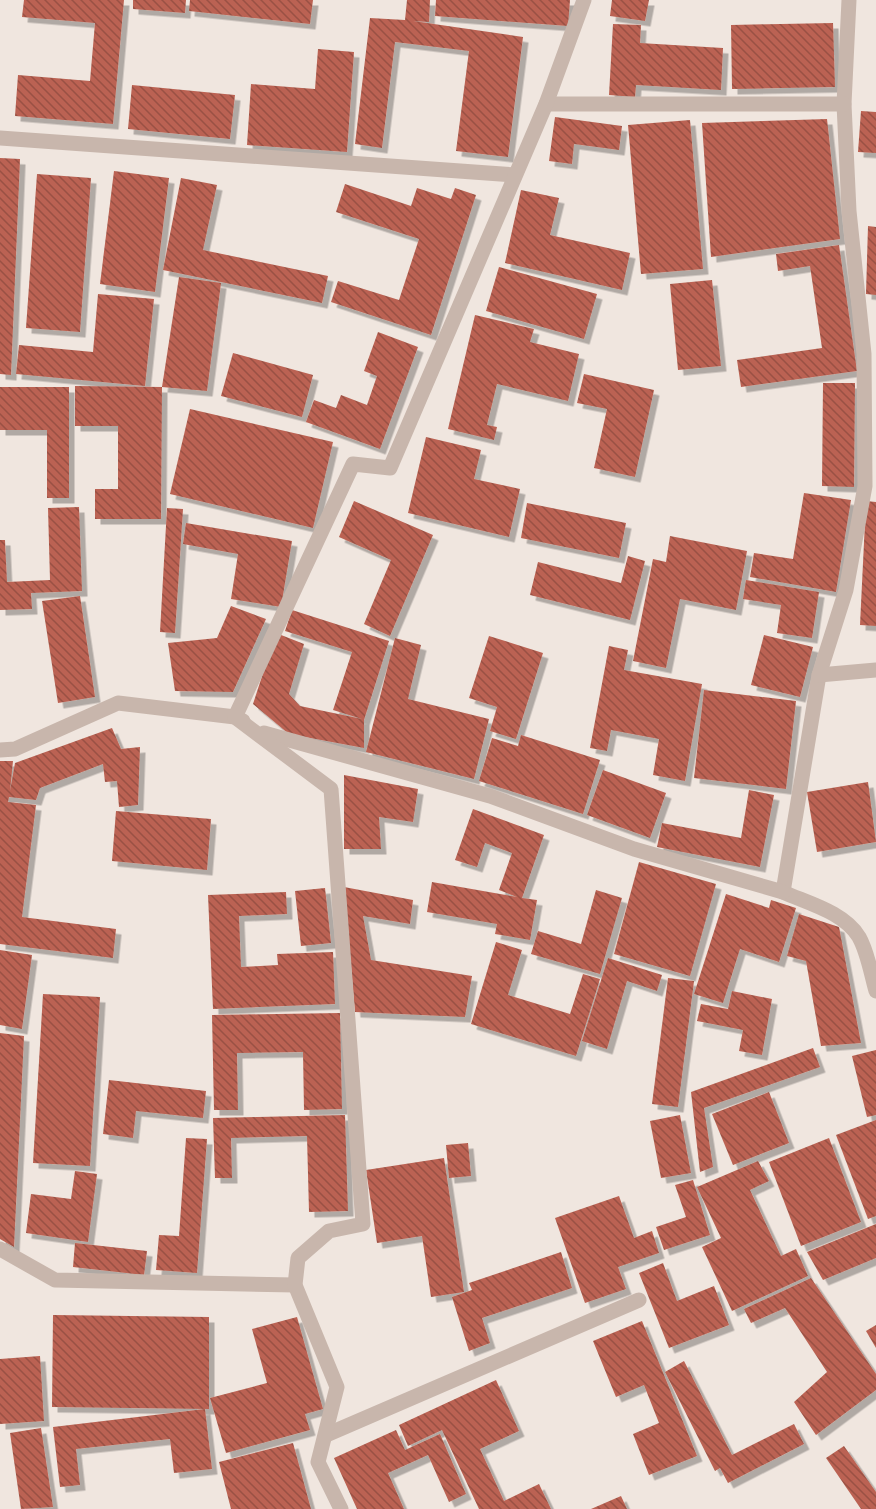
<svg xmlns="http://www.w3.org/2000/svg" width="876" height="1509" font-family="Montserrat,sans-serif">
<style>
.building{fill:url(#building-back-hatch);filter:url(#shadow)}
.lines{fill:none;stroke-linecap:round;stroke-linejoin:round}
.minor{stroke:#c8b6ac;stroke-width:15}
</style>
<defs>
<pattern id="building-back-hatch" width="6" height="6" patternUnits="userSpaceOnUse" patternTransform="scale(1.5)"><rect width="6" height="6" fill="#bb6252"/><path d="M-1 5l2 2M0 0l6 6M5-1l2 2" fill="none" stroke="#995144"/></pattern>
<filter id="shadow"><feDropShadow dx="5.5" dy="5.5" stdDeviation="0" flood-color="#0004"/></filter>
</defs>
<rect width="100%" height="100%" fill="#f0e6df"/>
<!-- building -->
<g class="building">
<path d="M24,0H124L113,124L15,116L18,75L90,81L95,23L22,17Z"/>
<path d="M133,0H186L185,13L133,9Z"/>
<path d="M190,0H313L310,24L189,11Z"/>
<path d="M407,0H430L429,22L413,21L523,37L508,157L456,151L469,51L395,42L382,148L355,144L370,18L405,20Z"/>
<path d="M436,0H570L568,26L435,16Z"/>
<path d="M612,0H649L645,21L610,16Z"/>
<path d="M833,23L835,87L732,89L731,25Z"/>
<path d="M613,24L641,25L640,43L723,48L721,90L636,85L635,97L609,95Z"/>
<path d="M318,49L354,52L347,152L247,145L251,84L315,89Z"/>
<path d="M132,85L235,95L230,139L128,129Z"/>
<path d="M861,111L876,112V153L858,152Z"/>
<path d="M555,117L622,126L619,150L574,144L572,164L549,161Z"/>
<path d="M827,119L840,239L711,257L702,123Z"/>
<path d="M690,120L703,269L641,274L628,125Z"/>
<path d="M0,158L20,159L11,375L0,374Z"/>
<path d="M114,171L169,178L155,292L100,284Z"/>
<path d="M37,174L91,178L80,332L26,328Z"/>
<path d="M181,178L217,185L203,250L328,276L322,303L163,270Z"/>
<path d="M345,184L411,206L417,188L451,199L455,188L476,195L431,335L331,302L338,281L399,300L419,239L336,212Z"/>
<path d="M521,190L559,198L550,235L630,253L622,290L505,263Z"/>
<path d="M868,226L876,227V295L866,294Z"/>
<path d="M839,245L857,371L741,387L737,360L822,348L810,266L778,271L776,254Z"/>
<path d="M499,267L597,294L584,339L486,311Z"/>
<path d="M179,277L221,283L207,391L162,387Z"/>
<path d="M712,280L721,366L678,370L670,284Z"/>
<path d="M98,294L154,299L145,386L16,374L19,345L93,352Z"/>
<path d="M475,315L534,329L530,342L579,354L568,401L497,384L487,425L497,427L494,440L448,429Z"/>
<path d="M378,332L418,347L380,449L306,422L314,400L336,408L341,395L367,405L377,376L364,371Z"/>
<path d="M233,353L313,375L302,417L221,396Z"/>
<path d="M584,374L654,390L635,477L594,468L607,409L577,403Z"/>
<path d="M823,383H855L854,487L822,486Z"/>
<path d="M75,386L162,387L161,519H95V489H118V426H75Z"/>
<path d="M0,387H69V498H47V430H0Z"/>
<path d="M190,409L333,442L313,528L170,494Z"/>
<path d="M426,437L481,450L474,479L520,489L509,537L408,513Z"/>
<path d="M804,493L851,500L836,592L750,577L754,553L793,559Z"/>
<path d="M354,501L433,535L390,636L364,624L391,560L339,537Z"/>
<path d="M866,501L876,502V626L860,625Z"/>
<path d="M527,503L626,523L619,558L521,538Z"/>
<path d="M79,507L82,591L31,593L32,609L0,610V540H5L7,582L50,580L48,508Z"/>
<path d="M167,508L183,509L175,633L160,632Z"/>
<path d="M186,523L292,541L281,607L231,599L238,554L183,544Z"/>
<path d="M670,536L747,551L736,610L680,599L666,668L633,661L653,559L666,562Z"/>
<path d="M628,556L645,561L630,620L530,595L538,562L621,583Z"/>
<path d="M746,580L819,592L812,638L777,633L781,605L743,599Z"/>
<path d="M80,596L95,697L58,703L42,601Z"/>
<path d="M231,606L266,619L233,692L175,691L168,643L217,638Z"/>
<path d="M292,610L389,641L364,720V748L289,734L253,704L276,633L304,644L289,694L300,706L362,719L333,710L352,652L285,631Z"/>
<path d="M764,635L813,647L800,697L751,685Z"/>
<path d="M489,636L543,653L516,739L490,731L497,707L469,698Z"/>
<path d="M395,638L421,645L408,699L489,719L474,779L366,752Z"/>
<path d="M609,646L628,650L624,670L702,684L685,781L653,775L659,739L611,730L607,751L590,748Z"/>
<path d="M704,690L796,701L786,789L694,778Z"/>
<path d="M112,728L121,749L140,747L138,805L119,807L117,781L105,782L103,764L40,788L36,800L9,797L8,802L36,805L22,917L116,929L113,958L0,944V761H13L10,791L15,763Z"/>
<path d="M521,735L600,760L583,814L479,781L492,738L518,746Z"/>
<path d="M603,770L666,793L650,838L587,815Z"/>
<path d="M344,775L418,789L413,822L379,817L381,849H344Z"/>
<path d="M868,782L876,842L817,852L807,792Z"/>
<path d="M749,790L774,795L760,867L657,847L662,823L741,838Z"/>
<path d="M473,809L544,835L522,898L537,900L530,940L495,934L497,924L427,912L432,882L517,897L499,890L512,853L485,843L477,867L455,860Z"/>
<path d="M116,811L211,819L207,870L112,861Z"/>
<path d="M639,862L716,884L690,976L614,954Z"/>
<path d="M344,887L413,900L410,924L363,916L371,960L472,976L465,1017L355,1012Z"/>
<path d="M325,888L331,943L301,946L295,891Z"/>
<path d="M596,890L622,898L600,974L531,954L538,931L581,944Z"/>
<path d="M286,892L287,914L239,916L241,967L278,965L277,954L333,952L335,1004L213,1009L208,895Z"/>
<path d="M726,894L769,908L771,900L796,908L779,962L740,949L723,1003L694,994Z"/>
<path d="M799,914L839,927L861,1043L821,1046L806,961L787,956Z"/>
<path d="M496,942L522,950L508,995L570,1014L583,974L600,979L576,1056L471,1024Z"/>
<path d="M0,950L32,955L22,1029L0,1025Z"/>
<path d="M608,958L662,975L657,991L627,981L607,1049L582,1041Z"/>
<path d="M668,978L694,981L678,1107L652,1104Z"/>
<path d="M732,991L772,999L762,1055L739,1051L743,1030L697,1021L701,1004L728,1009Z"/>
<path d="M43,994L100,997L90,1166L33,1163Z"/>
<path d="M340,1013L342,1109L304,1110L303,1052L237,1053L238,1110H214L212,1015Z"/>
<path d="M0,1033L24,1036L14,1247L0,1239Z"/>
<path d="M813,1048L820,1067L704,1108L713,1167L700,1172L691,1092Z"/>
<path d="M876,1050V1115L867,1117L852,1056Z"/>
<path d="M109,1080L206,1091L203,1118L136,1111L133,1138L103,1134Z"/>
<path d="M769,1092L789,1143L733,1165L712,1114Z"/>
<path d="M345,1115L348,1211L309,1212L307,1136L231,1138L232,1178H215L213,1118Z"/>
<path d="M680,1115L691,1173L661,1178L650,1121Z"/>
<path d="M876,1120V1216L868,1219L836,1135Z"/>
<path d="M186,1138L207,1139L197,1273L156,1270L159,1235L179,1236Z"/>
<path d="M829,1138L861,1222L801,1246L769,1162Z"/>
<path d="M468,1143L471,1176L449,1178L446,1145Z"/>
<path d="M444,1158L464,1292L431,1297L422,1236L377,1243L366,1170Z"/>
<path d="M758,1161L769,1181L750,1190L781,1256L796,1249L808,1276L732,1311L702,1247L721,1238L697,1187Z"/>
<path d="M75,1171L97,1174L88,1242L26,1233L31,1194L71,1199Z"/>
<path d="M693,1180L710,1235L664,1250L656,1227L686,1217L675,1185Z"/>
<path d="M619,1196L634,1238L652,1231L659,1253L618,1267L626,1289L585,1303L555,1218Z"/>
<path d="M876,1224V1258L823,1280L807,1252Z"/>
<path d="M75,1243L147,1251L144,1275L73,1267Z"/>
<path d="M561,1252L572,1288L482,1318L490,1343L469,1351L452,1297L472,1290L469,1283Z"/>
<path d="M663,1263L677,1301L714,1286L729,1325L669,1348L639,1273Z"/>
<path d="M811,1278L876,1374V1390L816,1435L794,1402L827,1372L785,1308L751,1323L744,1309Z"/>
<path d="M53,1315L209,1317V1409L52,1407Z"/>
<path d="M297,1317L323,1409L305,1414L310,1430L226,1453L210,1398L267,1383L252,1329Z"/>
<path d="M642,1321L697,1456L649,1475L633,1434L659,1423L644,1385L616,1397L593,1341Z"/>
<path d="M876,1325V1348L866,1331Z"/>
<path d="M40,1356L44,1421L0,1424V1359Z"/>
<path d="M684,1361L732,1455L794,1424L804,1444L728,1483L720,1468L715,1471L665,1372Z"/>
<path d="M496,1380L519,1431L480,1449L504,1501L539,1484L551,1509H479L442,1430L408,1446L399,1425Z"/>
<path d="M205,1409L212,1469L174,1473L170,1439L76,1449L80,1485L60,1487L53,1427Z"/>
<path d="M41,1428L53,1507L21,1509L10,1433Z"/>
<path d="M396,1430L405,1450L440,1434L466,1494L449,1502L428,1455L388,1473L404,1509H357L334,1458Z"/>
<path d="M293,1443L311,1509H231L219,1462Z"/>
<path d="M844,1446L876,1492V1509H861L826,1458Z"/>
<path d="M621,1496L627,1509H591Z"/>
</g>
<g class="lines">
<!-- minor -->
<g class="minor">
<path d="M849,0L844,104L849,211L864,354L865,486L846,590L819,675L783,892C807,903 844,912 859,937C868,953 871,974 876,991"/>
<path d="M546,104H844"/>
<path d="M0,138L515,175"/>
<path d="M819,675L876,670"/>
<path d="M264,733L490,796L634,849L783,892"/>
<path d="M0,750L15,749L118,703L235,717L243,721"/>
<path d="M0,1249L55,1280L295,1285"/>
<path d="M326,1435L639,1300"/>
<path d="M341,1509L318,1462L337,1387L295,1285L298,1258L329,1231L363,1224L331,789L235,717L353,464L390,468L546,104L584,0"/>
</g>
</g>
</svg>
